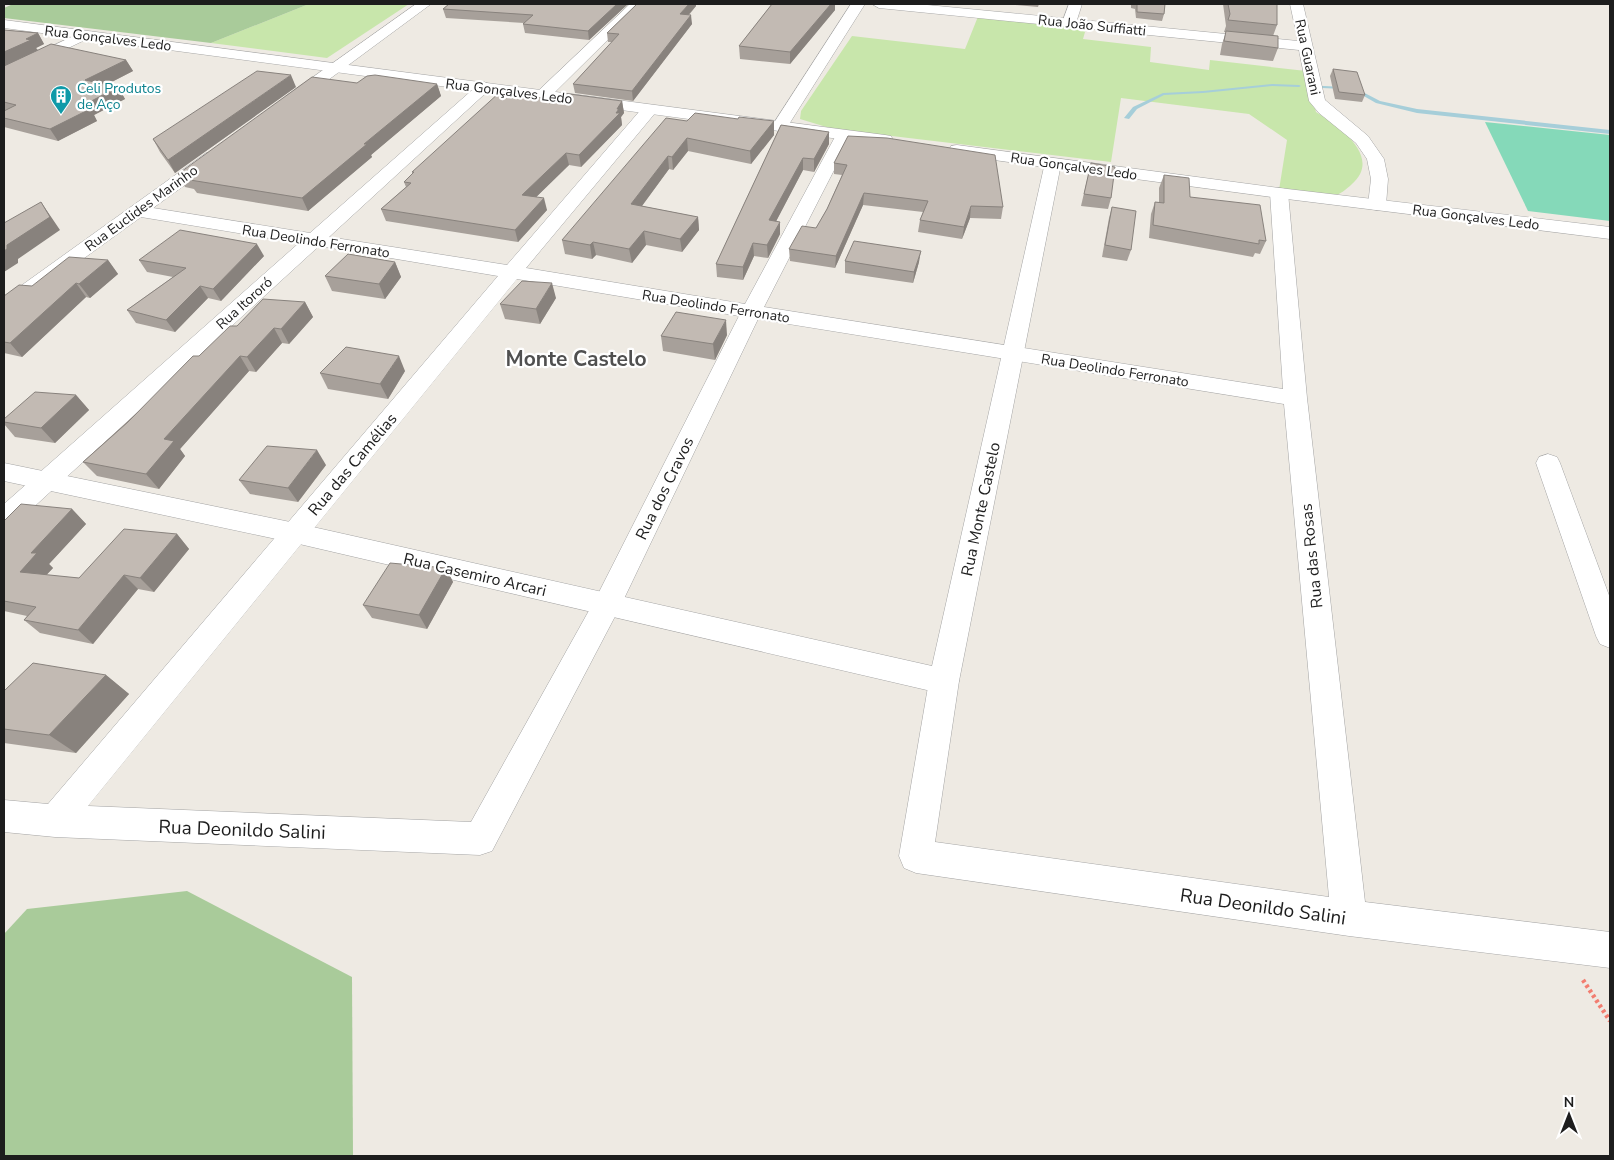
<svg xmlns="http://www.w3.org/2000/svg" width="1614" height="1160" font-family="'Nunito Sans',sans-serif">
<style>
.grass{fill:#c8e6ab}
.forest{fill:#a9cb9a}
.pitch{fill:#85d9b9}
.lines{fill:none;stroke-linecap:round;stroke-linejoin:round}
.stream{fill:#a6ced9;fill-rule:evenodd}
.minor-casing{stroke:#a4a4a4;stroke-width:1}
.tertiary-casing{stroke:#a4a4a4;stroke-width:1}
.path{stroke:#f27d70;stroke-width:4.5;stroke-dasharray:3 3;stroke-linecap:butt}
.minor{fill:#fff;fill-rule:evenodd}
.tertiary{fill:#fff;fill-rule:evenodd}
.wall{fill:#a7a09a}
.shaded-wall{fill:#88827d}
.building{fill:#c2bab3;stroke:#88827d}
.labels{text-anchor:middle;stroke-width:4.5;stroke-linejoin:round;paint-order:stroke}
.far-street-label{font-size:14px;fill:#1d1d1d;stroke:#fff}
.far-culture-label{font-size:14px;fill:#0d838f;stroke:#fff;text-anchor:start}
.street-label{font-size:16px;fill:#1d1d1d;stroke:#fff}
.near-street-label{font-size:19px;fill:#1d1d1d;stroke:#fff}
.district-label{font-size:21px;font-weight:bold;fill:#505050;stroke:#fff}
</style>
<rect width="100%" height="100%" fill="#eeeae3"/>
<!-- grass -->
<g class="grass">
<path d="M309,4H409L327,58L211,43Z"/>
<path d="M979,14L1087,25L1083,39L1151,47L1150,62L1209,70L1210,60L1306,71L1316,112C1338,125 1383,157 1352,184C1347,189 1339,195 1332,197C1324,199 1290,191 1279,190L1287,140L1249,114L1121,98L1111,162L833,129L800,119L801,111L852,36L965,49Z"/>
</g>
<!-- forest -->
<g class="forest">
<path d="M13,4H309L211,43L4,18V8Z"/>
<path d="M187,891L352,977L353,1156H4V934L27,909Z"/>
</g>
<!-- pitch -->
<path class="pitch" d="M1485,122L1610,135V221L1528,211Z"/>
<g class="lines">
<!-- stream -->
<g class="stream">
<path d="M1272,84L1299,85L1301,86L1299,87L1272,86L1203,93L1164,95L1137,109L1129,119L1124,118L1133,107L1163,93L1203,91Z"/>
<path d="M1324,86L1344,87L1346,88L1344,89L1322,88V86Z"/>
<path d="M1357,89L1380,101L1417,109L1610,130V134L1417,113L1376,103L1355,91V90Z"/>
</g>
<!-- minor casing -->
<g class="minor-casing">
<g id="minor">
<path d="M416,4H431L297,103H285L283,100L285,97Z"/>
<path d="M630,4H644L549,98H537L535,95L537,92Z"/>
<path d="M851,4H865L786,129H774L772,126Z"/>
<path d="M872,4H917L1298,41L1290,4H1303L1325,100L1368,136L1384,159L1388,179L1386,205L1383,209L1377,210L1371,209L1368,205L1371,179L1367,159L1356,143L1319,113L1309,101L1299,50L879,8Z"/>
<path d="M84,31L89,32L91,35L89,38L4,79V69Z"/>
<path d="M484,82L489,84L492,87L489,90L329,237L507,265L644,106H656L658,109L656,112L526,268L745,304L836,135L838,131H850L852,135L764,307L1283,389L1270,193L1273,189L1279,188L1285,189L1288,193L1307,398L1365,902L1610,932V968L1349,936L916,873L904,868L899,856L929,681L933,672L944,668L955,672L959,681L935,842L1329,897L1284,404L758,319L621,605L492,851L480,855L55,837L4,832V800L48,804L498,276L319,246L13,526L4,529V504L299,243L141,217L11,311L4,313V298L206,153L212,152L218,153L221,157L218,161L153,208L310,233L479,84ZM517,279L739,316L596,598L471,822L88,806Z"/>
<path d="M1548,454L1557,457L1560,463L1610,598V648L1600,644L1596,636L1536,463L1539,457Z"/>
</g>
</g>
<!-- tertiary casing -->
<g class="tertiary-casing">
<g id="tertiary">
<path d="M1069,4H1082L1076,23L1069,27L1062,23Z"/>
<path d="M4,20L885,135L891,136L893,140L891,144L885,145L4,28Z"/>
<path d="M957,145L1279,188L1610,227V239L1279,198L1060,169L959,681L955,690L944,694L295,543L4,481V463L295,523L932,666L1044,167L951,154L949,150L951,146Z"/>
</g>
</g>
<!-- path -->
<path class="path" d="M1583,980L1610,1021"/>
<!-- minor -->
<use href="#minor" class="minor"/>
<!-- tertiary -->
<use href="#tertiary" class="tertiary"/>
</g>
<!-- wall -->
<g class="wall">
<path d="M447,4H628L589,40L525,33L523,24L524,23L446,18L443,9L448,5Z"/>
<path d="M637,4H696V6L689,15L692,24L633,101L575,93L573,84L612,42H608L607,33Z"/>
<path d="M772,4H835V10L790,64L740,59L739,46Z"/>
<path d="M1005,4H1039L1038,7Z"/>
<path d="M1131,4H1165L1164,14L1162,21L1136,18L1135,9L1131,8Z"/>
<path d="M1223,4H1277V25L1273,36L1278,48L1273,61L1220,55L1222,44L1226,32H1224L1226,26Z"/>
<path d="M4,30L38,33L44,44L36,48L38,50L126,60L133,71L106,85L118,87L125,99L94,115L97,121L58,141L4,127Z"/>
<path d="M1333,69L1365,95L1362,102L1335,99L1330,76Z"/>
<path d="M357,83L437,84L441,96L371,155L372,157L308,211L197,193L194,189L185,187L178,174Z"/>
<path d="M296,87L175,173L160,152L153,139Z"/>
<path d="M556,100L622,101L624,113L621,117L622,125L581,167L569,165L536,197L547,210L518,242L386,221L381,209L406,187L404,182L413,174L412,172Z"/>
<path d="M738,119L774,121V135L751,164L688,151L673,170L669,169L642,206L698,217L699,230L682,252L646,245L632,263L596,255L592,259L565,254L562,240L687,121Z"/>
<path d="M781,125L829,132V144L814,172L803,170L776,221L780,234L768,258L754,256L743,280L717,277L716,264Z"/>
<path d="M848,136L1003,207L1001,219L970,218L962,239L918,232L920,220L923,212L863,205L835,268L790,261L789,249L816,228L827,209L842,175L834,174V163Z"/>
<path d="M1091,163L1111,198L1108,209L1081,206Z"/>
<path d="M1164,175L1190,197L1266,241L1260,254L1255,253L1253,257L1149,238L1151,214L1155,202H1159V188Z"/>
<path d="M1112,207L1131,250L1127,261L1102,257L1109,218Z"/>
<path d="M264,256L221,301L208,298L175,332L136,323L127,310L173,277L147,272L139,260Z"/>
<path d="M108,260L118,274L90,298L86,297L22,357L4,353V296Z"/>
<path d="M845,261L919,262L913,283L845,273Z"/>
<path d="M395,262L401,277L385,299L332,291L325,276Z"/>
<path d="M556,298L540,324L505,319L500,304Z"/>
<path d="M305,302L313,317L289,344L282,343L256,372L249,371L180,449L185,456L159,489L97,476L83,462L199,356L237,326Z"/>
<path d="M727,335L715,360L663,351L661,336Z"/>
<path d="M405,371L388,399L328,389L320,373Z"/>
<path d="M76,395L89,410L55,443L15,437L4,424V419Z"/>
<path d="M326,465L298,502L250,494L239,480Z"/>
<path d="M72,509L86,524L49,564L53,568L46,575L79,578L177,534L189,549L154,592L138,589L93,644L40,633L24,620L27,616L4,611V521Z"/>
<path d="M446,568L453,582L427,629L372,618L363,605Z"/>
<path d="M106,675L129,694L76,753L4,743V691Z"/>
</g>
<!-- shaded-wall -->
<g class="shaded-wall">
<path d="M617,4H628L589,40L588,31Z"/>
<path d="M689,4H696V6L681,23L680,14Z"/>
<path d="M831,4H835V10L790,64V52Z"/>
<path d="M691,15L692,24L633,101L632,91Z"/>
<path d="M38,33L44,44L36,48L38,51L4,67V52L26,39Z"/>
<path d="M126,60L133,71L92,92L85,80Z"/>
<path d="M291,75L296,87L175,173L168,160Z"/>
<path d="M437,84L441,96L371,155L372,157L308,211L302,198L364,144Z"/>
<path d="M118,87L125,99L94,115L97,121L58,141L50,129L80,107Z"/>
<path d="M622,101L624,113L621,117L622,125L581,167L579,155Z"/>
<path d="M774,121V135L751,164L750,151Z"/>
<path d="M829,132V144L814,172V159Z"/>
<path d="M687,138L688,151L673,170L672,157Z"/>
<path d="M566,153L569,165L526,207L522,195Z"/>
<path d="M668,156L669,169L633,218L631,204Z"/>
<path d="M803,158V170L770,233L769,220Z"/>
<path d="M864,193L863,205L835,268L836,256Z"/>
<path d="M544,198L547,210L518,242L515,230Z"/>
<path d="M41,202L60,230L18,259V263L4,272V251L7,245Z"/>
<path d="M971,206L970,218L962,239L964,227Z"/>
<path d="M698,217L699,230L682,252L680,239Z"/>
<path d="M780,222V234L768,258L767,245Z"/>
<path d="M644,231L646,245L632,263L629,249Z"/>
<path d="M593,242L596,255L592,259L590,245Z"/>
<path d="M753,243L754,256L743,280V267Z"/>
<path d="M257,244L264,256L221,301L213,289Z"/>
<path d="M921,251L919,262L913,283L914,272Z"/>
<path d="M108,260L118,274L90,298L79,284Z"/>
<path d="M395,262L401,277L385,299L379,284Z"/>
<path d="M76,283L86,297L22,357L10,343Z"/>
<path d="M552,283L556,298L540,324L536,309Z"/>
<path d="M200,286L208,298L175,332L166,320Z"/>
<path d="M305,302L313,317L289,344L281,329Z"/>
<path d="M726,320L727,335L715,360L713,344Z"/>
<path d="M274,328L282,343L256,372L247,357Z"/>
<path d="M240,356L249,371L180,449L185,456L159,489L146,474L164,439Z"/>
<path d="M399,356L405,371L388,399L380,384Z"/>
<path d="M76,395L89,410L55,443L41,428Z"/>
<path d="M317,450L326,465L298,502L288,488Z"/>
<path d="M72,509L86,524L49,564L53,568L36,586L20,572L31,553Z"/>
<path d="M177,534L189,549L154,592L140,578Z"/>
<path d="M446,568L453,582L427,629L419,615Z"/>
<path d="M124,575L138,589L93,644L78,630Z"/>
<path d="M106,675L129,694L76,753L49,735Z"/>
</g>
<!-- building -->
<g class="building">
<path d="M449,4H617L588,31L523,24L533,15L443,9Z"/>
<path d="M637,4H689L680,14L691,15L632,91L573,84L619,34L607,33Z"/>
<path d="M772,4H831L790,52L739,46Z"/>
<path d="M1137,4H1165L1164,14L1137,12Z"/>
<path d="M1228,4H1277V25L1228,20L1230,14Z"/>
<path d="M4,30L38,33L26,39L31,40L4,52Z"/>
<path d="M1226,31L1278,36V48L1224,41Z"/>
<path d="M51,44L126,60L85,80L118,87L80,107L90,109L50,129L4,118V111L16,105L4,102V66Z"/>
<path d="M1333,69L1357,72L1365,95L1339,92Z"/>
<path d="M257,71L291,75L168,160L153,139Z"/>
<path d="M375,75L437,84L364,144H367L302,198L190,180L194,177L178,174L312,77L357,83L367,76Z"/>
<path d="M500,92L556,100L562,93L622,101L617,109H619L616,113H620L579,155L566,153L522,195L544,198L515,230L381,209L411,183L404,182L414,172H412Z"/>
<path d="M695,113L738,119L739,117L774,121L750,151L687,138L672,157L668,156L631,204L698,217L680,239L644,231L629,249L593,242L590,245L562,240L666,118L687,121Z"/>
<path d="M781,125L829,132L814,159L803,158L769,220L780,222L767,245L753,243L743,267L716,264Z"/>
<path d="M848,136L887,138L995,155L1003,207L971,206L964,227L920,220L928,201L864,193L836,256L789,249L802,226L816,228L827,209L847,165L834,163Z"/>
<path d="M1091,163L1115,167L1111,198L1084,194Z"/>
<path d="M1164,175L1189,178L1190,197L1260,205L1266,241L1259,240V244L1153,225L1155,202L1164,203Z"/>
<path d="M41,202L50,217L7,245V249L4,251V223Z"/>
<path d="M1112,207L1136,211L1131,250L1105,245Z"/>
<path d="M180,230L257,244L213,289L200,286L166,320L127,310L186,268L139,260Z"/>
<path d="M854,241L921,251L914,272L845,261Z"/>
<path d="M348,254L395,262L379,284L325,276Z"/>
<path d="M69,257L108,260L79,284L76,283L10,343L4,342V296L19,285L32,286Z"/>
<path d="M522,281L552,283L536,309L500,304Z"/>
<path d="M263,299L305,302L281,329L274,328L247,357L240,356L164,439L174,441L146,474L83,462L128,422L193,356H199L230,326H237Z"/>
<path d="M676,312L726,320L713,344L661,336Z"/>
<path d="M346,347L399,356L380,384L320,373Z"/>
<path d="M35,392L76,395L41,428L4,422V419Z"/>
<path d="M267,446L317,450L288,488L239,480Z"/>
<path d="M21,504L72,509L31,553H37L20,572L79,578L124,529L177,534L140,578L124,575L78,630L24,620L36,607L4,601V521Z"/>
<path d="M390,563L446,568L419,615L363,605Z"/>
<path d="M33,663L106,675L49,735L4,729V691Z"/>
</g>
<!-- icons -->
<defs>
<g id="building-pin" transform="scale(1.125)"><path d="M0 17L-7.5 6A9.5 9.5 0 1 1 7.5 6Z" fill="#0f9aa8" stroke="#fff"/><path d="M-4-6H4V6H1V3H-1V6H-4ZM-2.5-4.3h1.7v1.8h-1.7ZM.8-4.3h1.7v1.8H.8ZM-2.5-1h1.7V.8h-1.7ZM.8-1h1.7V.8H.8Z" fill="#fff"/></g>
</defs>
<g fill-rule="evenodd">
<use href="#building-pin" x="61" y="96"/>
</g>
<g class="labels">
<!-- far-street labels -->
<g class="far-street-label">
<text transform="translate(1092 25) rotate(6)" y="5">Rua João Suffiatti</text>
<text transform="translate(108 38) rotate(7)" y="5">Rua Gonçalves Ledo</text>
<text transform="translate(1308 57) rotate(78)" y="5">Rua Guarani</text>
<text transform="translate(509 91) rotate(7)" y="5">Rua Gonçalves Ledo</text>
<text transform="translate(1074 166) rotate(8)" y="5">Rua Gonçalves Ledo</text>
<text transform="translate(141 208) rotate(-36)" y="5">Rua Euclides Marinho</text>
<text transform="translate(1476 217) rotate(7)" y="5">Rua Gonçalves Ledo</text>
<text transform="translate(316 241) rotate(9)" y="5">Rua Deolindo Ferronato</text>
<text transform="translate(244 303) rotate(-42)" y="5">Rua Itororó</text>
<text transform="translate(716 306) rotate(9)" y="5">Rua Deolindo Ferronato</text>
<text transform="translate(1115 370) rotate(9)" y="5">Rua Deolindo Ferronato</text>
</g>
<!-- far-culture labels -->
<g class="far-culture-label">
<text x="77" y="93">Celi Produtos<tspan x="77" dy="16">de Aço</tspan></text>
</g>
<!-- street labels -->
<g class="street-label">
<text transform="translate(352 464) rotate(-50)" y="6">Rua das Camélias</text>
<text transform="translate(664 488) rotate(-64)" y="6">Rua dos Cravos</text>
<text transform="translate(980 509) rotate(-78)" y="6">Rua Monte Castelo</text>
<text transform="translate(1311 556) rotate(-96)" y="6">Rua das Rosas</text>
<text transform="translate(475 574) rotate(13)" y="6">Rua Casemiro Arcari</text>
</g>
<!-- near-street labels -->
<g class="near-street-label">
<text transform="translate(242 829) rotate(2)" y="7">Rua Deonildo Salini</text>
<text transform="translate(1263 906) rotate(8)" y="7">Rua Deonildo Salini</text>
</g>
<!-- district labels -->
<g class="district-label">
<text x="576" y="366">Monte Castelo</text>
</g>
</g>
<!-- border -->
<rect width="1614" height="1160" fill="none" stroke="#1d1d1d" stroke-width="10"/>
<!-- north arrow -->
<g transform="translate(1569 1115)" stroke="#ffffff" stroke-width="4" paint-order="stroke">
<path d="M0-4L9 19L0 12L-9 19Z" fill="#1d1d1d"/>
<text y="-8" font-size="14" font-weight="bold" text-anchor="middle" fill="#1d1d1d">N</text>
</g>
</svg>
